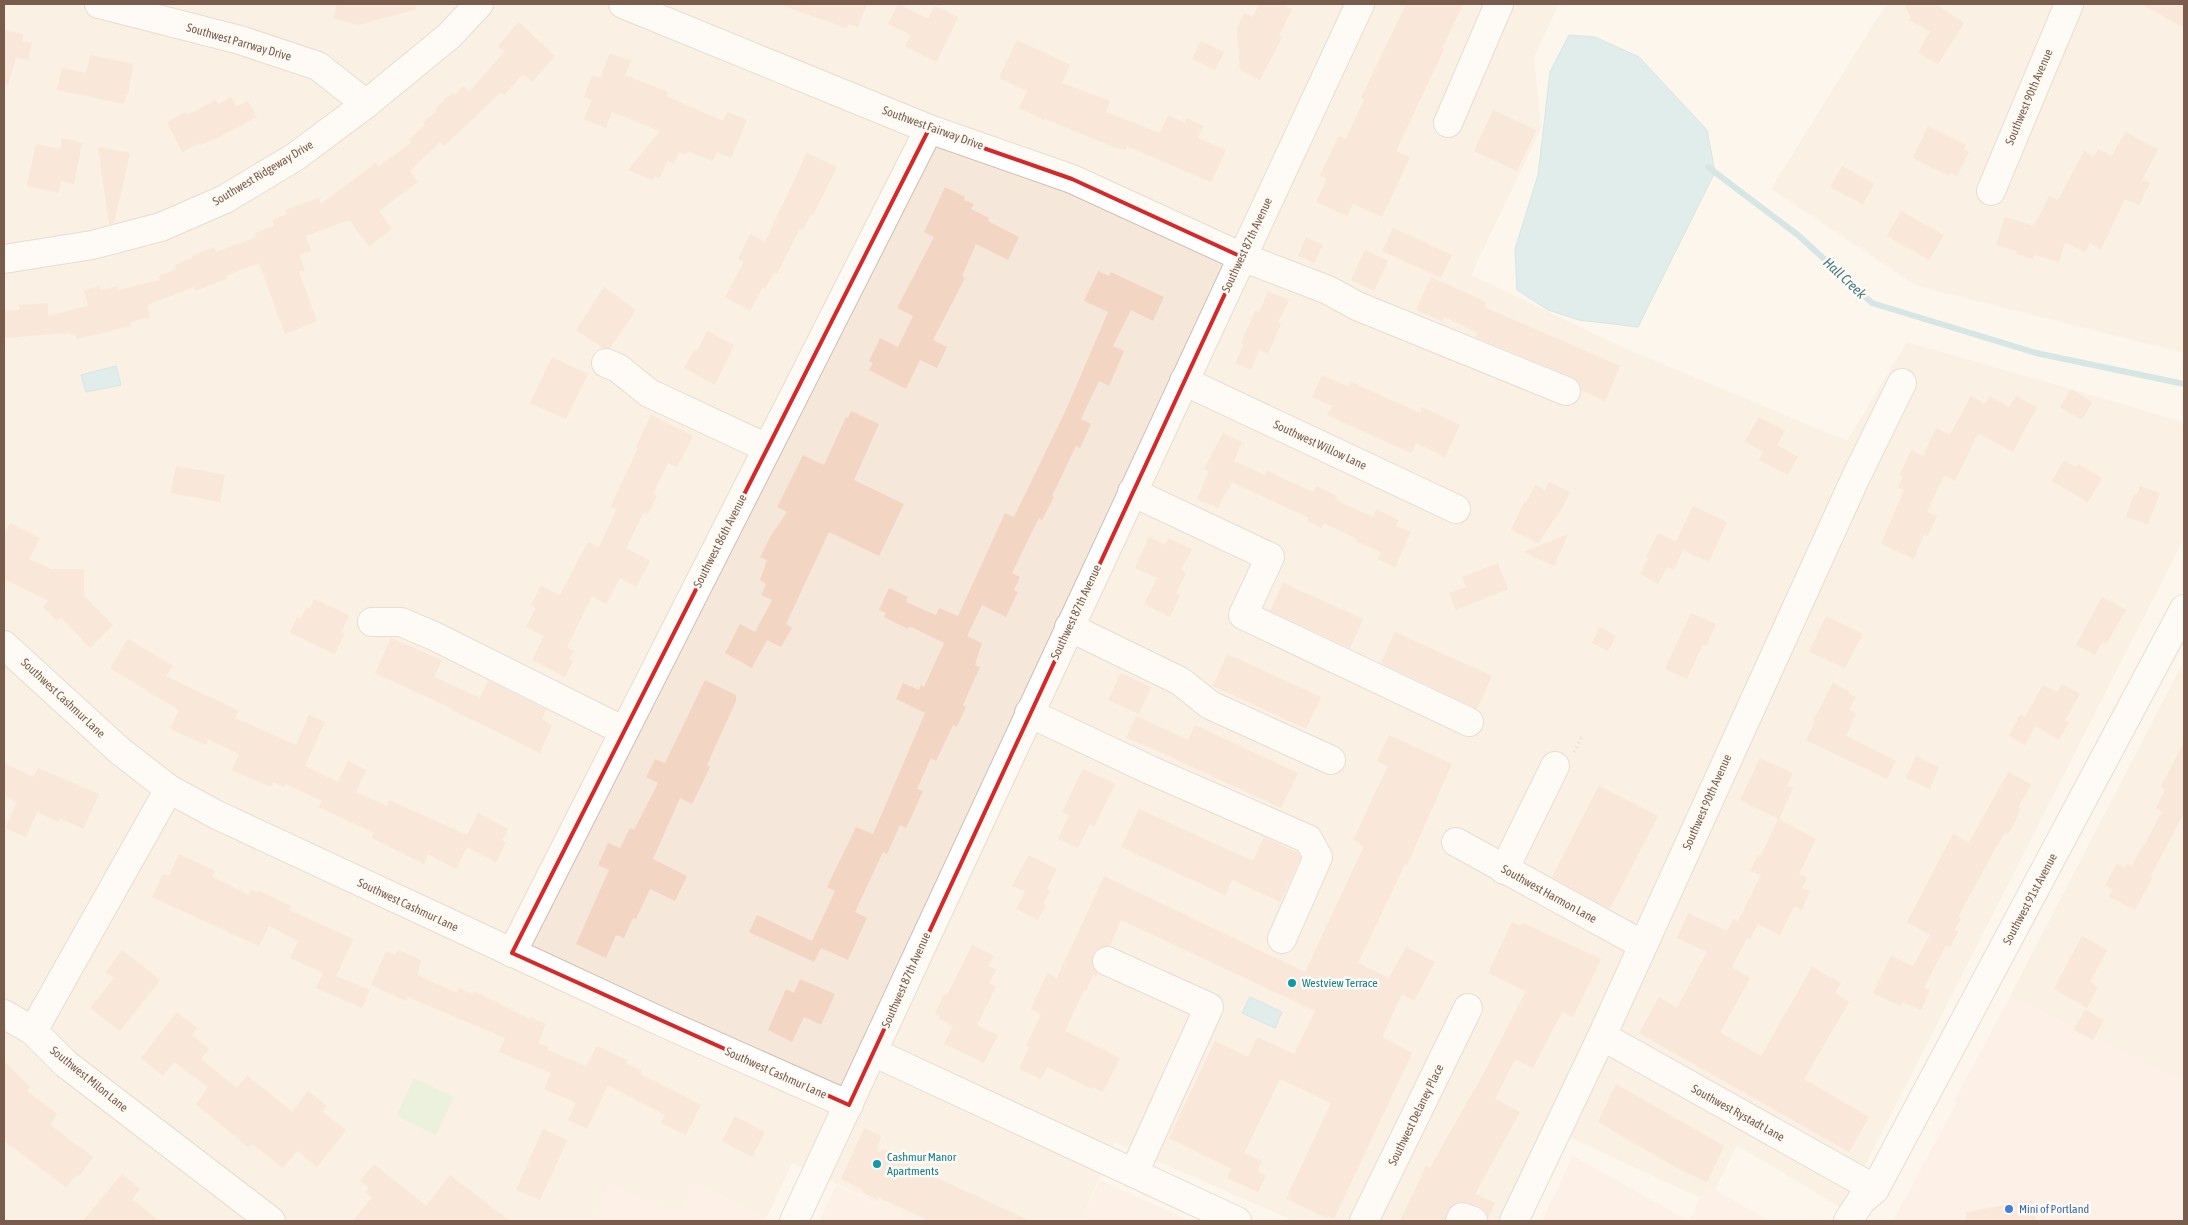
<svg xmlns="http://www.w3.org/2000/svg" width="2188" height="1225" font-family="'Asap Condensed',sans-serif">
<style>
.residential{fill:#f5e8da}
.commercial{fill:#fde8e0}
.green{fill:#d8ecc9}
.water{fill:#bfe3e8;stroke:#a5d3da}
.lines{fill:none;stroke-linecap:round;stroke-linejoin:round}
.stream{stroke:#a5d3da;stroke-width:6}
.building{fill:#f3d5c3}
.minor-casing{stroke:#d1beb0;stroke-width:30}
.path{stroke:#d9b8a5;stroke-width:3;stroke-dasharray:1 4;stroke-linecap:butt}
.minor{stroke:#fff;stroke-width:28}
.marked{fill:none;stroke:#d62828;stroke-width:4;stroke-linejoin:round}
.culture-dot{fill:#0f9aa8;stroke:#fffaf3;stroke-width:2}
.shop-dot{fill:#3f7fe0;stroke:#fffaf3;stroke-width:2}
.labels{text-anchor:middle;stroke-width:5;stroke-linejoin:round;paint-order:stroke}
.street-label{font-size:12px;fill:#7a5c4d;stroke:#fffaf3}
.culture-label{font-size:12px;fill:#0d838f;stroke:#fffaf3;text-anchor:start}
.shop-label{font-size:12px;fill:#366cbe;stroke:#fffaf3;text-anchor:start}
.water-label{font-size:14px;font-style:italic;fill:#437c86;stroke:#fffaf3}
</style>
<rect width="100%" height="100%" fill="#fdf6ec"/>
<!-- residential -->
<g class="residential">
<path d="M4,4H1559L1534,57L1541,128L1471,275L1624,348L1847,441L1907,342L2184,422V538L1843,1209L1737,1145L1709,1202L1546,1126L1501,1221H1294L1114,1142L1081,1221H916L792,1163L767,1217L696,1183L681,1216L609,1183L591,1221H4Z"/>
<path d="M1886,4H2184V353L1917,286L1771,189Z"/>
<path d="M2184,661V1081L2010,996Z"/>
</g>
<!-- commercial -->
<g class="commercial">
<path d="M2010,996L2184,1081V1221H1893L1956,1104L1954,1102Z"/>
<path d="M1573,1156L1689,1221L1706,1185L1770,1221H1542Z"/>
<path d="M1100,1180L1190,1221H1081Z"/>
<path d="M609,1183L680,1215L696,1183L767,1217L765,1221H591Z"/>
<path d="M836,1185L916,1221H819Z"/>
</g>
<!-- green -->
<path class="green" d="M414,1078L454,1097L436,1135L396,1116Z"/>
<!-- water -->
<g class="water">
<path d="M1569,35L1595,37L1639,57L1707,130L1715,172L1638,327L1579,320L1548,310L1517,290L1515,249L1538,175L1550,72Z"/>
<path d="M116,366L121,385L86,392L81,375Z"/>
<path d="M1250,997L1282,1012L1275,1028L1242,1013Z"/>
</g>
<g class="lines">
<!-- stream -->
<path class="stream" d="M1708,167L1798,235L1872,303L2036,353L2184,384"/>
</g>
<!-- building -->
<g class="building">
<path d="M337,4H416V9L359,25L333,18Z"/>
<path d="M784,4H867L858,27L848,24L846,28L784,6Z"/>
<path d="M898,4L928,19L935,6L958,17L937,62L905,46L911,35L888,24Z"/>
<path d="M1259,4H1280L1292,9L1279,36L1282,37L1260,80L1240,70L1237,29L1244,13L1253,17Z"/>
<path d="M1406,4H1463L1442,48L1444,49L1396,151L1410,157L1382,217L1353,204L1347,216L1316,202L1327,179L1320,175L1339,136L1346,139L1364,100L1361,98Z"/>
<path d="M1904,4H1935L1964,23L1938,64L1918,53L1930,31L1909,20L1911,17Z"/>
<path d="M2141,4H2184V28Z"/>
<path d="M519,22L555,56L532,82L523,74L504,95L501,92L444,146L440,142L410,171L418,182L379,211L392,229L369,246L349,220L305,236L311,250L299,255L305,270L299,272L317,321L285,334L259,263L225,276L226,279L195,291L194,287L147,305L150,317L130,322L131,326L77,339L75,334L71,335L70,333L4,338V311L20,310L19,305L48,303V316L88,306L84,290L100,286L101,290L118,286V290L160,280L159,276L176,269L175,265L192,258V256L214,247L216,252L257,237L255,233L274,226L272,220L287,214L285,210L319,198L321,204L376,163L378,167L411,143L409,140L425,125L423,123L437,110L435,109L452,93L454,95L464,86L469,92L505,51L498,46Z"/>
<path d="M4,30L24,34L22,41L32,43L28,60L16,57L8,85L4,84Z"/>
<path d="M1017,40L1070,65L1062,83L1110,101L1106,112L1160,133L1168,115L1185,123L1187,118L1203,126L1198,138L1226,150L1211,182L1127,146L1126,150L1114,147L1045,119L1044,120L1019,108L1027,91L999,78Z"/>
<path d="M1201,41L1224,52L1215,70L1192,59Z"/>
<path d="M610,53L631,61L625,75L668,92L666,96L723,121L728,112L747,120L731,158L717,152L712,161L688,151L686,155L679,152L674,163L667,161L660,178L654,176L652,180L628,170L660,131L612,112L606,128L584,119L592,100L584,97L592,75L600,78Z"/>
<path d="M90,55L133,64L128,95L126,94L124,104L57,90L62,68L86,73Z"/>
<path d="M231,97L236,107L248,101L257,117L217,138L200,145L199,143L182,152L167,122L186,112L187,115L216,100L218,104Z"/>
<path d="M1493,110L1536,130L1517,171L1474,151Z"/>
<path d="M1928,126L1966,145L1964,149L1969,152L1957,176L1950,173L1949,176L1913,158Z"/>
<path d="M2125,132L2158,149L2142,180L2150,183L2139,205L2125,199L2101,249L2090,243L2085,252L2065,242L2059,262L2034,255L2033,259L2016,254L2017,251L1996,245L2005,217L2034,226L2049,196L2058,200L2084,151L2094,157L2098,149L2112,156Z"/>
<path d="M62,138L82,143L74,184L61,181L58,193L27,186L36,144L60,149Z"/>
<path d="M98,147L130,153L114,223L109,224Z"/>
<path d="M807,153L837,167L813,215L811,214L803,230L800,228L777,274L774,273L765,288L763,287L750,311L725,297L744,262L738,259L750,234L765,242Z"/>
<path d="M1842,166L1874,184L1863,204L1830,187Z"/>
<path d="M945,187L965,197L964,200L974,204L971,209L989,218L988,221L1019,237L1008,260L976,244L962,276L965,278L933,340L947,347L937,368L920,360L906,389L869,370L873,363L869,361L880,338L898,347L913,316L897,308L934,237L924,232Z"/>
<path d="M1901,211L1944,235L1929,260L1887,236Z"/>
<path d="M1393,228L1452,255L1441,278L1382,251Z"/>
<path d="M1306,237L1323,245L1314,263L1298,256Z"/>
<path d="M1365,250L1388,261L1374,291L1351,280Z"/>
<path d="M1098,271L1109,276L1111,272L1164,297L1153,321L1131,310L1113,346L1124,351L1109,386L1099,381L1081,419L1091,424L1080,448L1076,446L1052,496L1054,497L1042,520L1039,518L1012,573L1020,577L1014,590L1018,592L1006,617L982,605L967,636L982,643L975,665L980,667L963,705L966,707L957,727L953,725L936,761L931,758L917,789L923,791L910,820L906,828L900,825L887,854L883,852L855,912L867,918L848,960L821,948L814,962L749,932L757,915L812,941L835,891L827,887L856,827L873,834L925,713L896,699L903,683L919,690L921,685L924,687L944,643L909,626L908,629L884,617L886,613L879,610L889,588L908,597L906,602L936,615L939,608L958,616L1005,513L1014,517L1065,412L1108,312L1084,301Z"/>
<path d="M1431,277L1486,302L1484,307L1620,366L1605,401L1581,390L1579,382L1572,377L1475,337L1478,333L1444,317L1442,321L1416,310Z"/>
<path d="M604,287L636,310L610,348H603L576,330Z"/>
<path d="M1268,291L1289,300L1278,322L1281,324L1268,354L1259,350L1251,370L1235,363L1244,344L1241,343L1255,311L1259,313Z"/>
<path d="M707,331L734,345L715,385L684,368L694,350L697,351Z"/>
<path d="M552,357L588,374L566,419L530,403Z"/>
<path d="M1322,375L1349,387L1351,382L1420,413L1422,407L1460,425L1445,457L1416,443L1411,453L1327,415L1332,406L1312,397Z"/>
<path d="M2071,389L2092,402L2082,420L2060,407Z"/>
<path d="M1971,396L1985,404L1989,396L2009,407L2016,396L2037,407L2013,452L1978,433L1955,481L1944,475L1927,512L1937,516L1928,536L1924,534L1914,559L1881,544L1904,490L1898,487L1903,476L1900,474L1911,450L1923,456L1936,428L1950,435Z"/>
<path d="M851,411L879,424L854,480L904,504L879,556L829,532L786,624L792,628L781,647L767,640L752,668L725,653L740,624L755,632L772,600L761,595L766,584L760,580L767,560L760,557L770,537L787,512L777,507L803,455L824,465L846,417L848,418Z"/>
<path d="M651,415L693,436L677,467L668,463L653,494L657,496L648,514L644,512L626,548L650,561L636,587L620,578L606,604L592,596L567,647L574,651L569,659L573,661L565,677L532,660L544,636L526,627L536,608L531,605L541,586L560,595L588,542L599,547L617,509L611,506L638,448L636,447Z"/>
<path d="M1759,417L1785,431L1777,445L1798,457L1788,475L1759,460L1763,452L1745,441Z"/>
<path d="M1223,433L1242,442L1234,461L1265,475L1267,471L1313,492L1316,486L1337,496L1335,500L1373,517L1376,509L1399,520L1396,526L1411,532L1395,567L1378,559L1381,552L1356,541L1357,539L1324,523L1322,528L1307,521L1309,518L1232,482L1229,490L1227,489L1218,508L1197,499L1209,471L1204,469Z"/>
<path d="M2064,461L2076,467L2078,464L2102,478L2088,502L2052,481Z"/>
<path d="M176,466L225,475L220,502L171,493Z"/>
<path d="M1549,482L1570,492L1564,505L1538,543L1511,530L1524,502L1526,503L1535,485L1545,490Z"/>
<path d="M2140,486L2160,493L2148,524L2126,517L2134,494L2137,495Z"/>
<path d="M1693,506L1727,522L1709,562L1683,550L1674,570L1667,567L1658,584L1640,574L1649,558L1646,557L1658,533L1676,542Z"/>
<path d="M10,523L40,538L29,559L51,569H84V596L113,625L90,648L61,617L57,621L43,607L49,601L4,579V535Z"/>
<path d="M1568,534L1554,566L1524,552Z"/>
<path d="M1149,537L1165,545L1168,538L1192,549L1181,570L1186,573L1176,593L1180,595L1170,617L1144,604L1157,578L1135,568Z"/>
<path d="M1498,563L1508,589L1456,610L1449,593L1466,587L1462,577Z"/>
<path d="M1283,583L1363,619L1350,648L1270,611Z"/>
<path d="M2102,597L2126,610L2106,644L2102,642L2095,655L2076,645Z"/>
<path d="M314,599L349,615L341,633L344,634L335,654L290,633L297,617L301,619L306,608L310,609Z"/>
<path d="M1691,613L1716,624L1706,646L1703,644L1687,679L1665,669Z"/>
<path d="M1826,616L1863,634L1845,668L1809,652Z"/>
<path d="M1600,627L1616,636L1608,651L1592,643Z"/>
<path d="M1395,632L1492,676L1477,709L1381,663Z"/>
<path d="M391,638L442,660L434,677L480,698L488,680L546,709L542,719L552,725L540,753L452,710L453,709L375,673Z"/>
<path d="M128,639L173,666L166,676L239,711L235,718L296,745L309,715L325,722L305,766L338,782L348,761L366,770L356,792L387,806L389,800L467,835L478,813L508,829L502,841L506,842L496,862L467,847L456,869L428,854L424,864L372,838L374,833L318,807L322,801L286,784L284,787L273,782L271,787L232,770L239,754L208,739L206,745L170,729L179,710L110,668Z"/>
<path d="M1227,654L1321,697L1306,729L1213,686Z"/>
<path d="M1121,673L1151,687L1139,714L1108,700Z"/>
<path d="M705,680L736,695V701L707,765L710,767L692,804L680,798L653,859L687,876L675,901L650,889L636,919L633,918L624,938L616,935L606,958L576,944L609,870L598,865L608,843L620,848L630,828L634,830L658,783L646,777L655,759L665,763Z"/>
<path d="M1833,683L1850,692L1849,694L1856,697L1849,710L1856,713L1846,736L1896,761L1887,779L1806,740L1815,722L1813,721Z"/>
<path d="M2062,684L2080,694L2065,720L2069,722L2059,740L2035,726L2025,745L2009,736L2020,715L2025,717L2043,685L2057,692Z"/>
<path d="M1136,716L1188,740L1195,725L1298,773L1281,808L1151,748L1126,738Z"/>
<path d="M1389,735L1452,764L1407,865L1405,864L1358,963L1389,978L1406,947L1435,962L1414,1001L1402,994L1382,1037L1412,1053L1334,1219L1328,1216L1327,1218L1286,1199L1331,1103L1280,1079L1244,1153L1262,1161L1257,1171L1266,1176L1258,1192L1227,1178L1232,1169L1169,1138L1215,1041L1248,1057L1257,1037L1294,1054L1315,1011L1121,920L1110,946L1098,948L1093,954L1092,963L1098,973L1096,977L1093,975L1086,991L1084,990L1065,1031L1120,1058L1103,1092L1093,1087L1092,1089L1047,1067L1041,1079L1019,1069L1029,1047L1026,1046L1041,1014L1031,1009L1047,973L1057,978L1104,876L1305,972L1364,846L1353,840L1388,766L1377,761Z"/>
<path d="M2184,742V813L2150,877L2152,878L2135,910L2109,897L2113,889L2105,885L2117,864L2125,868L2127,864L2132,866L2143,845L2144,846L2162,812L2156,808L2165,790L2161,787Z"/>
<path d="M1916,756L1939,767L1930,789L1906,778Z"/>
<path d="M1760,758L1793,773L1787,786L1793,788L1779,819L1740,800Z"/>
<path d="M4,763L34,777L38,768L99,794L83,829L60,818L59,822L37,812L26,837L5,828L17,802L4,796Z"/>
<path d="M1083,769L1115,784L1094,827L1090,824L1078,848L1058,839L1069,815L1062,812Z"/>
<path d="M2008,772L2031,784L2018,808L2020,809L2015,822L2008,834L2005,832L1998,845H1997L1958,917L1961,919L1954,930L1958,932L1950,947L1946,945L1924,988L1930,990L1921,1010L1902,1002L1900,1006L1873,993L1891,956L1913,966L1930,935L1907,922L1953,834L1969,843Z"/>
<path d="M1599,786L1658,816L1610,909L1552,877Z"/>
<path d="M1139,809L1253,861L1264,837L1298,853L1301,858L1280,902L1232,880L1225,895L1121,847Z"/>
<path d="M1778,819L1816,839L1799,874L1807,878L1802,888L1810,891L1802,910L1794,906L1780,935L1758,924L1750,939L1747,938L1732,967L1750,978L1720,1032L1761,1056L1812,967L1841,983L1835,993L1849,1002L1804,1079L1869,1117L1849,1152L1639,1033L1659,997L1677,1008L1707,952L1677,938L1688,913L1727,931L1733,919L1738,921L1761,875L1750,871L1758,855L1761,856Z"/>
<path d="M179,854L215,871L212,877L249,895L251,890L258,893L259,891L291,906L289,910L353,939L336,976L370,990L362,1008L316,988L323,973L290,958L298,941L269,926L259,946L152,897L163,874L169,876Z"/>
<path d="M1029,855L1057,869L1047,889L1050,891L1043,904L1046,905L1038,920L1016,909L1025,892L1012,886Z"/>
<path d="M1512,922L1521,926L1523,923L1601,959L1573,1017L1562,1012L1533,1068L1515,1059L1495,1099L1520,1112L1475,1194L1495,1203L1488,1218L1485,1211L1479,1207L1460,1202L1453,1204L1448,1210L1444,1221H1400L1426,1166L1430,1168L1475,1088H1476L1526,991L1488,973Z"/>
<path d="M2082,936L2107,950L2090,982L2098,987L2087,1008L2054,989Z"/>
<path d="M972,945L994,956L988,966L996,970L989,983L996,987L977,1025L998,1035L984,1063L944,1044L953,1026L939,1018L940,1016L935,1014L944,994L947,995Z"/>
<path d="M122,950L160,980L120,1031L90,1008L114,978L106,972Z"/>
<path d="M398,950L421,960L417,975L457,993L459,988L473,994L474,991L529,1019L530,1017L546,1024L538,1043L549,1047L547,1050L586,1066L597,1046L627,1060L626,1063L642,1070L640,1074L701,1105L686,1135L661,1123L665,1115L608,1085L587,1129L568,1120L576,1103L544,1089L551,1073L499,1052L505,1038L408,997L406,1001L371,985L386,951L395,955Z"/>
<path d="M800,979L835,994L821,1025L804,1017L792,1042L768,1030L786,989L794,993Z"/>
<path d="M2085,1010L2104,1020L2093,1040L2074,1030Z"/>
<path d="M177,1012L197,1028L192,1035L209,1049L201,1059L237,1088L247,1075L292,1112L308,1091L327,1106L322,1112L346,1130L317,1167L297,1151L283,1168L252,1144L249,1148L196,1104L208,1087L174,1062L163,1076L141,1058Z"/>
<path d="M4,1061L30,1087L27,1091L57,1114L50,1125L93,1157L79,1176L76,1175L66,1187L4,1141Z"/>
<path d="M1616,1084L1724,1146L1707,1182L1679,1169L1598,1122Z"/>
<path d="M735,1116L765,1132L752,1157L722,1141Z"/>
<path d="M864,1128L881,1136L877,1150L880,1152L882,1149L891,1152L890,1156L1030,1221H930L878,1197V1200L862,1192L863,1190L841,1179Z"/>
<path d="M543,1129L567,1140L540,1200L516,1190Z"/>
<path d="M374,1164L426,1206L450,1175L510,1221H353L372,1197L365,1192L369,1188L360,1181Z"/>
<path d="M122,1174L140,1189L132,1199L159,1221H83Z"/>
<path d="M2032,1200L2036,1221H1967L1966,1212Z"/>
</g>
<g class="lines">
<!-- minor casing -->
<g class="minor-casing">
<g id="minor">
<path d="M99,4L240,40L318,66L366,104"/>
<path d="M623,4L929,129L1072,179L1242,257L1328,290L1357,306L1566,391"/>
<path d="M1448,123L1499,4"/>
<path d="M1991,191L2069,4"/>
<path d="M4,259L92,245L161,227L225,199L295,157L366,104L449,36L479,4"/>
<path d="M606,363L618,368L649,393L767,448"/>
<path d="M1184,381L1456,509"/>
<path d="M1132,492L1270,557L1243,615L1469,722"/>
<path d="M372,622H401L434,636L624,731"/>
<path d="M1069,627L1180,681L1210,705L1331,760"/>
<path d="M4,645L120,751L169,789L217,815L664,1023L849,1105"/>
<path d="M1029,713L1150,770L1308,839L1318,857L1282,939"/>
<path d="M169,789L33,1031L66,1064L271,1221"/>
<path d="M1456,842L1643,945"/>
<path d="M1504,870L1555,766"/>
<path d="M512,953L929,129"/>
<path d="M1107,961L1209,1007L1134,1173"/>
<path d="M4,1014L33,1031"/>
<path d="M1602,1036L1875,1189"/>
<path d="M873,1052L1237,1221"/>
<path d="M794,1221L1360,4"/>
<path d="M1364,1221L1468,1008"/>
<path d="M1460,1221L1462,1217L1473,1221"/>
<path d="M1514,1221L1602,1036L1855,479L1902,383"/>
<path d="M1848,1221L1861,1201L1875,1189L2184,609"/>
</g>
</g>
<!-- path -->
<path class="path" d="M1574,752L1582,736"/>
<!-- minor -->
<use href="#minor" class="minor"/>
</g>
<!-- marked area -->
<path d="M0 0H2188V1225H0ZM929,129L1072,179L1242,257L849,1105L512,953Z" fill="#fdf6ec" fill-opacity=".55" fill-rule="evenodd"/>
<path class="marked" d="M929,129L1072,179L1242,257L849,1105L512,953Z"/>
<!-- markers -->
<g class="culture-dot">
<circle cx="1292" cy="983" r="5"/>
<circle cx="877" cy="1164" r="5"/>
</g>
<circle class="shop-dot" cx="2009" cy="1209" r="5"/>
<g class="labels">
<!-- street labels -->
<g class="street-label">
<text transform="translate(239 42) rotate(16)" y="4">Southwest Parrway Drive</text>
<text transform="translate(2029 97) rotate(-67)" y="4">Southwest 90th Avenue</text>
<text transform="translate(933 128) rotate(20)" y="4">Southwest Fairway Drive</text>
<text transform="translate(263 173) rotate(-31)" y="4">Southwest Ridgeway Drive</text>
<text transform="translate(1247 245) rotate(-65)" y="4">Southwest 87th Avenue</text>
<text transform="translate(1320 445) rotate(25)" y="4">Southwest Willow Lane</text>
<text transform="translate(720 541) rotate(-63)" y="4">Southwest 86th Avenue</text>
<text transform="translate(1076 612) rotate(-65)" y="4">Southwest 87th Avenue</text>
<text transform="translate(63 698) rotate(43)" y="4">Southwest Cashmur Lane</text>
<text transform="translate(1707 802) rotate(-66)" y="4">Southwest 90th Avenue</text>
<text transform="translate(1549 894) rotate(29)" y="4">Southwest Harmon Lane</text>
<text transform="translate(2030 899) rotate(-62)" y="4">Southwest 91st Avenue</text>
<text transform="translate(408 905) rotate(25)" y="4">Southwest Cashmur Lane</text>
<text transform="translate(906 980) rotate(-66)" y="4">Southwest 87th Avenue</text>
<text transform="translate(776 1073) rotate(24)" y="4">Southwest Cashmur Lane</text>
<text transform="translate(89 1079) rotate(39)" y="4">Southwest Milon Lane</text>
<text transform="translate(1738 1113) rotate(29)" y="4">Southwest Rystadt Lane</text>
<text transform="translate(1416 1115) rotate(-64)" y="4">Southwest Delaney Place</text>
</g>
<!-- culture labels -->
<g class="culture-label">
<text x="1302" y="987">Westview Terrace</text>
<text x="887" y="1161">Cashmur Manor<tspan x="887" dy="14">Apartments</tspan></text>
</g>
<!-- shop labels -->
<g class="shop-label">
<text x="2019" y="1213">Mini of Portland</text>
</g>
<!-- water labels -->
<g class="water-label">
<text transform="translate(1845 278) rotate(43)" y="5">Hall Creek</text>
</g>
</g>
<!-- border -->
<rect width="2188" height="1225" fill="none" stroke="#7a5c4d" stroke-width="10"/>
</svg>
